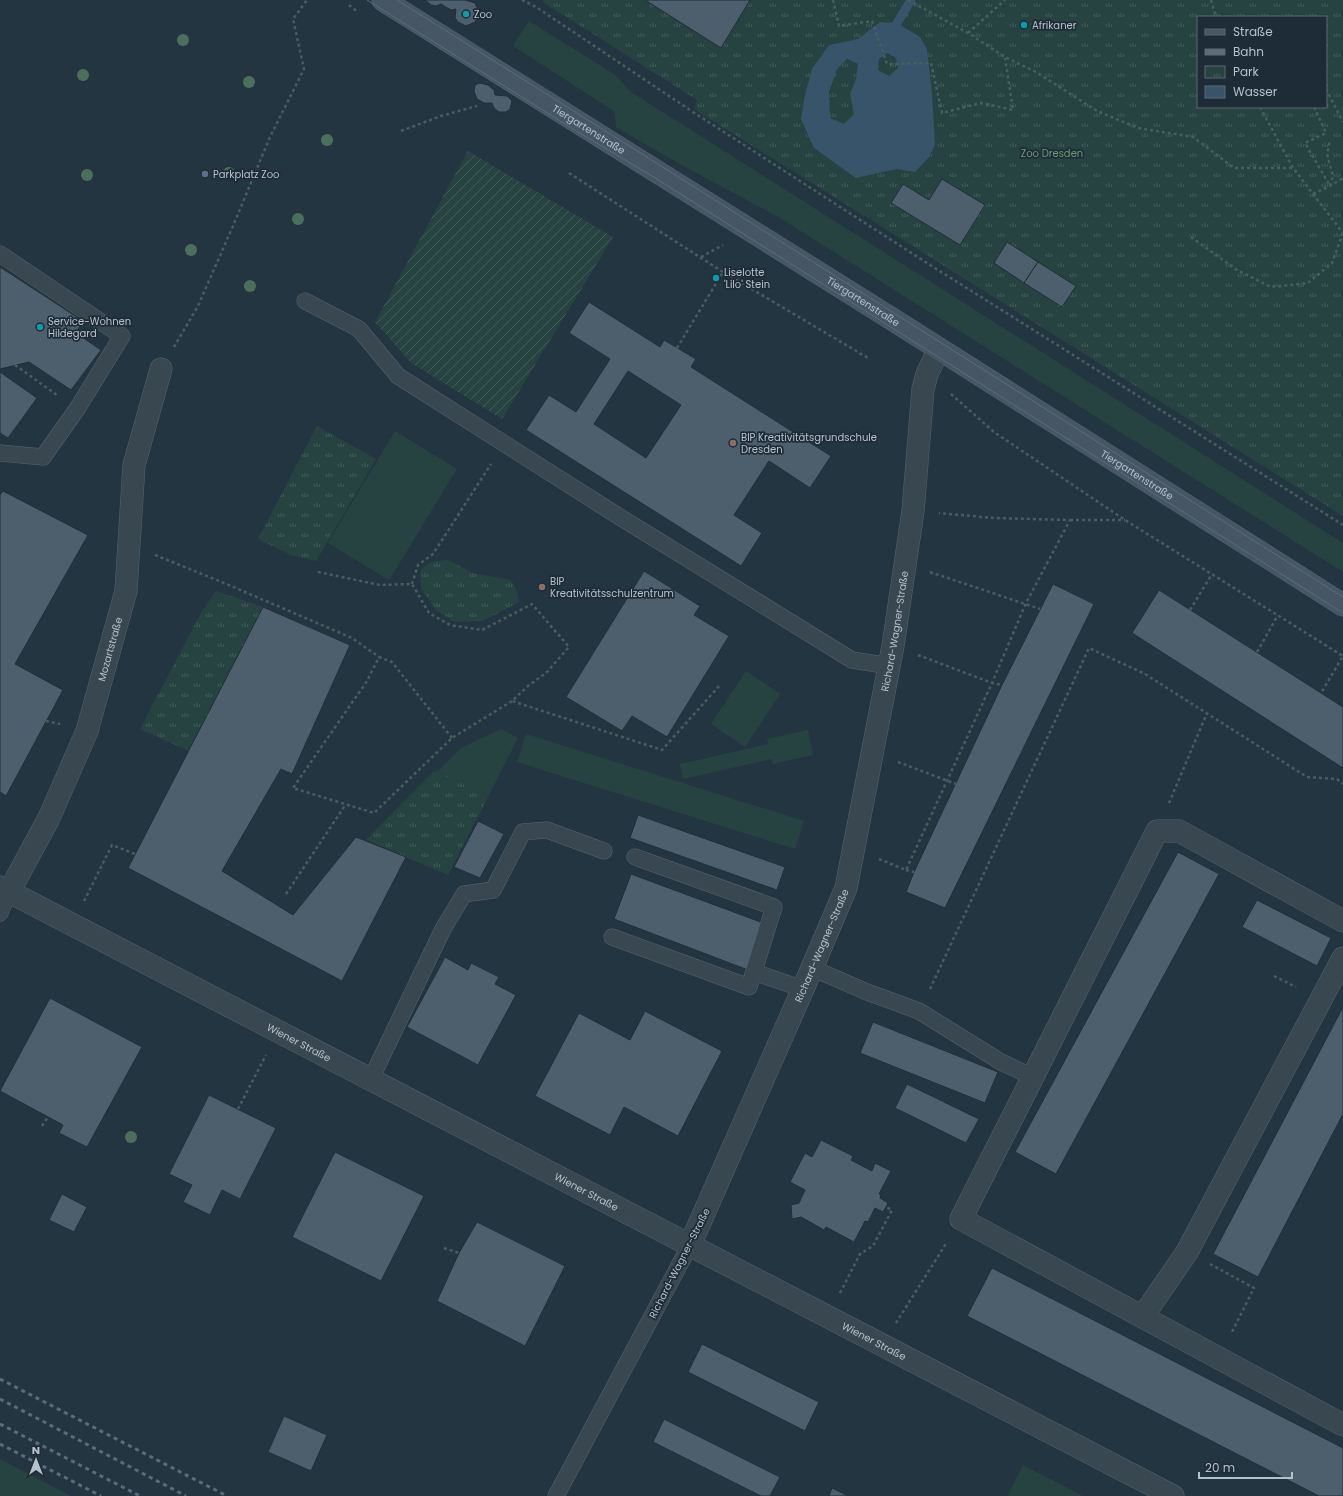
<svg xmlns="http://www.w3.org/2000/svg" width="1343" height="1496" font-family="Poppins,sans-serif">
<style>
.grass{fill:#264342}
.park{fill:url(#park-tufts);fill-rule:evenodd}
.garden{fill:url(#garden-furrows)}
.water{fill:#38546a;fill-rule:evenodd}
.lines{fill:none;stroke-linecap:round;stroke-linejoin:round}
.stream{stroke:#38546a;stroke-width:9}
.building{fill:#4d5f6d;stroke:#202e39;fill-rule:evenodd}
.lane-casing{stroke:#57646f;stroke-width:17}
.street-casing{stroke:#57646f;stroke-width:23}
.secondary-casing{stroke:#57646f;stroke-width:23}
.path{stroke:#455f5e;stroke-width:2.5;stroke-dasharray:3 3;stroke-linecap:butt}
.lane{stroke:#394751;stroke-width:16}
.street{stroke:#394751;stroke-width:22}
.secondary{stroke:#475665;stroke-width:22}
.tram{stroke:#5b6b79;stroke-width:1}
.rail{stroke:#5b6b79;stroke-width:3;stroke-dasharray:4 4;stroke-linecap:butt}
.tree{fill:#4c6f5b}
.culture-dot{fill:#0f9aa8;stroke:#1e2c37;stroke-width:1.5}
.service-dot{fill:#5c6f8a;stroke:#1e2c37;stroke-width:1.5}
.education-dot{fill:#8d6e63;stroke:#1e2c37;stroke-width:1.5}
.labels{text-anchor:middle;stroke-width:3.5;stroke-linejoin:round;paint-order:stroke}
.poi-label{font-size:10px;fill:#b6c1cc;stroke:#1e2c37;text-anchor:start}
.street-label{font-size:10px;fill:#b6c1cc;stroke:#1e2c37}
.park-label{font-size:10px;fill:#6c9e70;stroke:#1e2c37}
</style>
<defs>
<pattern id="park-tufts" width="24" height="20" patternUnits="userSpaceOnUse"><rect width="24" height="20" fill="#264342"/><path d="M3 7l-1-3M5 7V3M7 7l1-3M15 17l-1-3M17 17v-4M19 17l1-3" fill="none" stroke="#435c5c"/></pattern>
<pattern id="garden-furrows" width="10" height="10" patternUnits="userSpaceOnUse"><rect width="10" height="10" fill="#264342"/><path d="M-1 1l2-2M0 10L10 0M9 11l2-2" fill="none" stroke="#435c5c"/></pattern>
</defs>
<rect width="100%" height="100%" fill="#243542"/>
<!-- grass -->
<g class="grass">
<path d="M529,21L614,74L631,92L1343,543V572L780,218L678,163L616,127L614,111L513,46Z"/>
<path d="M395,431L457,469L389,580L328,543Z"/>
<path d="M746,671L780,694L745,747L711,724Z"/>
<path d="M501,729L518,738L488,797L438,771L461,748Z"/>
<path d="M808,730L813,755L773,764L772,759L683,779L680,764L768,744L767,739Z"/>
<path d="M526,734L804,821L795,849L517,762Z"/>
<path d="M0,1459L71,1496H0Z"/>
<path d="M1023,1465L1083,1496H1010L1008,1495Z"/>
</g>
<!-- park -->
<g class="park">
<path d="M544,0H1343V516L694,109L697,100L543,2ZM1198,17H1326V107H1198Z"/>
<path d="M317,426L376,459L316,561L291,555L258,539Z"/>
<path d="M448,560L473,573L511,580L517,591L519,602L483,621L455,622L436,610L421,588L420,571C427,562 436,561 448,560Z"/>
<path d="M216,591L263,607L189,751L140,729L201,613Z"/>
<path d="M438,771L488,797L448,875L366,840L433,772Z"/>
</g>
<!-- garden -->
<path class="garden" d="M468,151L613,237L502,419L411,363L375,322Z"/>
<!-- water -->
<path class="water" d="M880,22L897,23L920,37L927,49L932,94L935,145L929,157L915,172L897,169L856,178L814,148L801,119L805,95L812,69L829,45L858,39ZM887,53L896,58L898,68L889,76L878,70L879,59ZM847,59L858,64L856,79L850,94L854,114L844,124L830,118L829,92L837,69Z"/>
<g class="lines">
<!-- stream -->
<path class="stream" d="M897,23L911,0"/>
</g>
<!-- building -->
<g class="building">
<path d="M425,0H465L475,3L478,10V18L475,22L466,26L458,22L455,18L456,9L451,10L441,4L436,6L431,5Z"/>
<path d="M645,0H750L721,48Z"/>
<path d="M480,83L488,85L494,90L495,95L507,96L512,101L510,109L506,112H499L494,108L492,103H484L477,99L474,91L475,85Z"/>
<path d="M942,179L985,205L960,245L891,203L903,184L929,200Z"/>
<path d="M1007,242L1038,262L1024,283L994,263Z"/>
<path d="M1038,262L1076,286L1062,307L1024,283Z"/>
<path d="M0,267L83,321L76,333L101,350L71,390L29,362L0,369Z"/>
<path d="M589,302L660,347L664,340L696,359L691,367L831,456L810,488L769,461L734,515L762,533L741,566L526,430L549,395L576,412L610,359L569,333ZM628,371L681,405L646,458L594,424Z"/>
<path d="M0,372L37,398L8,438L0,433Z"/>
<path d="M3,491L88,535L15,664L63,690L6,796L0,792V495Z"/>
<path d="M644,571L700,606L694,615L729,636L667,737L632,716L622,731L566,697Z"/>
<path d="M1053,584L1094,604L945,908L906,892L914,872L1002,685Z"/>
<path d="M1159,590L1343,707V768L1132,633Z"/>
<path d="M263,607L350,645L292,774L281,769L222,871L293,915L356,837L406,857L342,981L128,868Z"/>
<path d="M638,815L785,867L777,890L630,838Z"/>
<path d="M478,821L504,834L480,878L454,867Z"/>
<path d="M1178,852L1219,874L1056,1174L1015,1152Z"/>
<path d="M631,874L766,924L748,970L614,919Z"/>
<path d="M1257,900L1331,938L1317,966L1242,927Z"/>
<path d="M445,957L468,970L471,963L499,977L495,984L516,995L478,1065L407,1027Z"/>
<path d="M50,998L142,1047L87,1147L59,1133L63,1125L0,1091Z"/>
<path d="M1343,1007V1114L1258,1277L1213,1254Z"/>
<path d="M645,1011L722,1051L678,1136L624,1107L610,1135L535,1096L579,1013L630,1040Z"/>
<path d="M873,1022L998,1072L985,1103L860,1053Z"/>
<path d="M907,1084L979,1119L966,1143L895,1108Z"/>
<path d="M209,1095L276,1128L240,1199L222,1190L210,1215L183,1202L192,1185L169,1174Z"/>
<path d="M821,1140L853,1156L851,1160L872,1171L875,1163L891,1171L879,1194L881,1195L880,1198L888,1203L886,1207L883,1212L875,1208L868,1222L865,1221L854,1242L826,1227L824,1230L801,1217L792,1219L791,1205L799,1203L805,1190L790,1182L805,1153L812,1157Z"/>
<path d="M335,1152L424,1196L381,1281L292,1237Z"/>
<path d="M62,1194L87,1207L74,1232L49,1220Z"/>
<path d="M477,1222L565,1266L525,1346L437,1301L459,1253Z"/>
<path d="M992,1268L1343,1448V1496H1319L967,1316Z"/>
<path d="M702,1344L819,1402L805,1431L688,1372Z"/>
<path d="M284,1416L327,1435L311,1471L268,1452Z"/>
<path d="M664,1419L780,1477L770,1496H761L653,1442Z"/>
<path d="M832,1488L848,1496H829Z"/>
</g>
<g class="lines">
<!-- lane casing -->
<g class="lane-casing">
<g id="lane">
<path d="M0,254L122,336L77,409L43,457L0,453"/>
<path d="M305,301L359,329L398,376L615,514L852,660L890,666"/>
<path d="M0,913L9,892"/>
<path d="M612,937L749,987L774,907L635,857"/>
<path d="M812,968L867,992L919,1011L1001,1062L1033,1077"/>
<path d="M754,972L803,989"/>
<path d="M371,1079L443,929L464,894L493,890L523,832L547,830L604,851"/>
<path d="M556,1496L690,1245"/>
</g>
</g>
<!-- street casing -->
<g class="street-casing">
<g id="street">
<path id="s1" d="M0,887L1173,1496"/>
<path id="s2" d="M9,892L49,818L87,731L126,591L134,465L161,369"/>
<path d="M1343,921L1179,831H1157L961,1219L1343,1425"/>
<path id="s3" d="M690,1245L803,989L846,888L893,646L913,511L923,389L927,374L939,349"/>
<path d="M1143,1316L1187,1252L1343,958"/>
</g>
</g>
<!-- secondary casing -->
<g class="secondary-casing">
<g id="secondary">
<path id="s4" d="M383,0L892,319L1343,605"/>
</g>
</g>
<!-- path -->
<g class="path">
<path d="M522,0L536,7L696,114L927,263L1343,525"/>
<path d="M833,0L839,26L872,21L887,64L931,63L942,113L981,103L1013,110L1005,58"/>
<path d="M908,0L968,33L1005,57L1036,72L1097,111L1138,128L1193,137L1234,168H1293"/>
<path d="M1211,0L1216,17"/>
<path d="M349,5L358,12"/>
<path d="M968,33L1005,0"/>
<path d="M1326,89L1343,122"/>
<path d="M1260,107L1293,168L1343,233"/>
<path d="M1314,107L1326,133L1305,143L1330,186"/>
<path d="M401,131L441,116L477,106"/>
<path d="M569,173L723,272L868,358"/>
<path d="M1330,186L1333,176L1327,154L1330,141"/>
<path d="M1313,194L1330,186L1343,178"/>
<path d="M1191,237L1237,270L1271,287L1308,283L1332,263L1343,233"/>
<path d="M701,257L723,245"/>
<path d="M174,347L198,306L233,226L270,137L304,69L293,19L307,0"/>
<path d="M677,348L723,272"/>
<path d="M15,365L57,395"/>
<path d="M951,394L994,432L1125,520L1343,656L1321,693"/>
<path d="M1070,520H1125"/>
<path d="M155,555L224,583L352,638L379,657"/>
<path d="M318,572L380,585L412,584L429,613L450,625L482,630L532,604L569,647L546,673L528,686L512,701L662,750L720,685"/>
<path d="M930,572L1040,609"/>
<path d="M412,584L418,565L433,554L491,464"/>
<path d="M1190,610L1212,574"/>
<path d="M1257,652L1278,615"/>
<path d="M918,655L992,683L1002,685"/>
<path d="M46,721L60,724"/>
<path d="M452,738L392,662L379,657L367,681L293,788L374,813L452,738L512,701"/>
<path d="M898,762L956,784"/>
<path d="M1169,803L1207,713"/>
<path d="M879,859L906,870L992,683L1026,603L1070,520L994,518L939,513"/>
<path d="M906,870L914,872"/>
<path d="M286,894L346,804"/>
<path d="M84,901L112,845L135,854"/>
<path d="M1274,976L1296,987"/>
<path d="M930,989L1089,648L1145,674L1307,777L1337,779L1343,784"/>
<path d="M238,1109L266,1055"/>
<path d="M42,1126L48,1117"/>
<path d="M444,1248L459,1253"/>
<path d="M1210,1264L1254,1288L1231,1334"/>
<path d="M840,1293L860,1254L873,1246L892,1210L886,1207"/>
<path d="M896,1323L947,1242"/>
</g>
<!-- lane -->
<use href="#lane" class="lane"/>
<!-- street -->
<use href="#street" class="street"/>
<!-- secondary -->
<use href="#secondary" class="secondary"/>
<!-- tram -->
<g class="tram">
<path d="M367,0L573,129L652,176L1343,613"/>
<path d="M397,0C713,198 1028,398 1343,597"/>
</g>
<!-- rail -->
<g class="rail">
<path d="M0,1379L227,1496"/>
<path d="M0,1399L186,1496"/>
<path d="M0,1424L140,1496"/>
<path d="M0,1444L101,1496"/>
</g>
</g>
<!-- trees -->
<g class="tree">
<circle cx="183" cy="40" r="6"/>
<circle cx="83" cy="75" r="6"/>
<circle cx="249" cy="82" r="6"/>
<circle cx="327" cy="140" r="6"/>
<circle cx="229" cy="173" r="6"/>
<circle cx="87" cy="175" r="6"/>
<circle cx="298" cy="219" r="6"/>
<circle cx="191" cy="250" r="6"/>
<circle cx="250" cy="286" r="6"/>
<circle cx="131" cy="1137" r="6"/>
</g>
<!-- markers -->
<g class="culture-dot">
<circle cx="466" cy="14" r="4"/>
<circle cx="1024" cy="25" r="4"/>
<circle cx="716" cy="278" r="4"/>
<circle cx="40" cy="327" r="4"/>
</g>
<circle class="service-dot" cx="205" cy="174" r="4"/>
<g class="education-dot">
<circle cx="733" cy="443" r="4"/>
<circle cx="542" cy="587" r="4"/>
</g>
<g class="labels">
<!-- poi labels -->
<g class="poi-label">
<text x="474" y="18">Zoo</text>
<text x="1032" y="29">Afrikaner</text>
<text x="213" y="178">Parkplatz Zoo</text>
<text x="724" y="276">Liselotte<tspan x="724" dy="12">'Lilo' Stein</tspan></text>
<text x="48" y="325">Service-Wohnen<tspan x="48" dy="12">Hildegard</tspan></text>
<text x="741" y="441">BIP Kreativitätsgrundschule<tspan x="741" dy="12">Dresden</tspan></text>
<text x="550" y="585">BIP<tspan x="550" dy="12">Kreativitätsschulzentrum</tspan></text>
</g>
<!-- street labels -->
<g class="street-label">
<text dy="4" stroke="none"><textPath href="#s4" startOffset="243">Tiergartenstraße</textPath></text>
<text dy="4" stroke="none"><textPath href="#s4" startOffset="567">Tiergartenstraße</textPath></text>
<text dy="4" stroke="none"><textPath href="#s4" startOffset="891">Tiergartenstraße</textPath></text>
<text dy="4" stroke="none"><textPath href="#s3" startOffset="651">Richard-Wagner-Straße</textPath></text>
<text dy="4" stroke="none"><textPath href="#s2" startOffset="264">Mozartstraße</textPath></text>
<text dy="4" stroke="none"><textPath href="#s3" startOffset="327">Richard-Wagner-Straße</textPath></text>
<text dy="4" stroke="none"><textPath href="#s1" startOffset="337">Wiener Straße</textPath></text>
<text dy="4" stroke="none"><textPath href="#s1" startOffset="661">Wiener Straße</textPath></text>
<text transform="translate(679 1263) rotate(-63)" y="4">Richard-Wagner-Straße</text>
<text dy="4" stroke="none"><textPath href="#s1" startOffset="985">Wiener Straße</textPath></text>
</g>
<!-- park labels -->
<g class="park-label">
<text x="1052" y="157">Zoo Dresden</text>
</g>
</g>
<!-- legend -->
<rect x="1197" y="16" width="130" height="92" fill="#1e2c37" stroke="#5b6873"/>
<rect x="1205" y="29" width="20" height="6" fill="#475665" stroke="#5b6873"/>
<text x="1233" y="36" font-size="12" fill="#b6c1cc">Straße</text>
<rect x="1205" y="49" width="20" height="6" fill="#5b6b79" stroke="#5b6873"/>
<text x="1233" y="56" font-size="12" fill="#b6c1cc">Bahn</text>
<rect x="1205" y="66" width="20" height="12" fill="url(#park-tufts)" stroke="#5b6873"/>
<text x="1233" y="76" font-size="12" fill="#b6c1cc">Park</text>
<rect x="1205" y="86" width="20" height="12" fill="#38546a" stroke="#5b6873"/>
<text x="1233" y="96" font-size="12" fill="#b6c1cc">Wasser</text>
<!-- north arrow -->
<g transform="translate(36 1460)" stroke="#1e2c37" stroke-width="3" paint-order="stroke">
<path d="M0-3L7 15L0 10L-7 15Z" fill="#b6c1cc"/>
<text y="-6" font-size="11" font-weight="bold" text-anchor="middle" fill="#b6c1cc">N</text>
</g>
<!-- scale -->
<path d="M1199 1472v6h93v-6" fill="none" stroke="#b6c1cc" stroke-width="2"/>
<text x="1205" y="1472" font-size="12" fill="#b6c1cc" stroke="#1e2c37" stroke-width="3" paint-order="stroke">20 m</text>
</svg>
